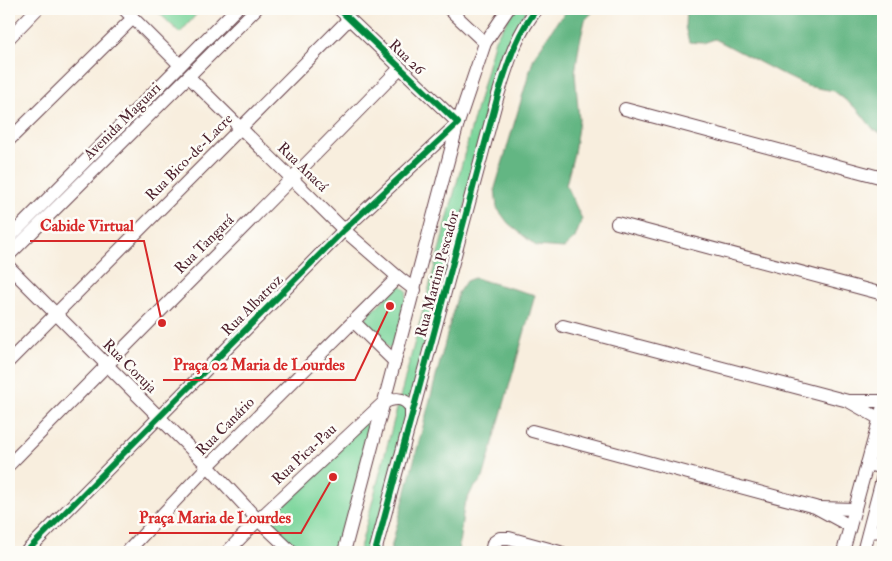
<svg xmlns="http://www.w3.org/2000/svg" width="892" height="561" font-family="'IM FELL Double Pica',serif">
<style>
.green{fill:#7bd59b;stroke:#627a63}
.forest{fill:#64b683;stroke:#576a57}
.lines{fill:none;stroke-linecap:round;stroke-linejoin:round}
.street-casing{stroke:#643e46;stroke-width:14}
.street{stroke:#fff;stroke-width:12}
.cycleway-casing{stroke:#fdfcf7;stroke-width:9}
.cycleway{stroke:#00873e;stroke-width:6}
.labels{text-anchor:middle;stroke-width:5;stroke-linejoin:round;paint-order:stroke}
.street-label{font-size:15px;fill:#4a1f2b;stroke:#fdfcf7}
.leader{fill:none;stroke:#d62828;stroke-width:2}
.callout-dot{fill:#d62828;stroke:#fdfcf7;stroke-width:2}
.callout-label{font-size:16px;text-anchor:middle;font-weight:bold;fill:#d62828;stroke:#fdfcf7;stroke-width:5;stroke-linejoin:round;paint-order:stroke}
</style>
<rect width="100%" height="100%" fill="#fdfcf7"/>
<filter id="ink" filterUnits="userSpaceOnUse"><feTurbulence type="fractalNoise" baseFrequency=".02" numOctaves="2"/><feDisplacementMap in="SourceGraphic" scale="10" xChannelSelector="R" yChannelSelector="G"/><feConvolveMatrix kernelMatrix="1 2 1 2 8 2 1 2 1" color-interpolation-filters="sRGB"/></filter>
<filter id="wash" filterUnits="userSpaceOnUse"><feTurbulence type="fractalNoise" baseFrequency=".0096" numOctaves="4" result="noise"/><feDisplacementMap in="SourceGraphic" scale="20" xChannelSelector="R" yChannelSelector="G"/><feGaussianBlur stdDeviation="1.12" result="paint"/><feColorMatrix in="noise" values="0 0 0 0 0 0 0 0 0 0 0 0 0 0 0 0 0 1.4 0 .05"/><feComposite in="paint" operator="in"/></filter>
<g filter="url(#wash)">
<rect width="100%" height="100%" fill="#f8eede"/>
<!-- green -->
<g class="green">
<path d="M155,9H201L180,33Z"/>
<path d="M515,9H527L512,36L370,552H359L495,39Z"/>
<path d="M400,284L407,291L394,353L361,322Z"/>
<path d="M381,406L343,552H293L259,520Z"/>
</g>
<!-- forest -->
<g class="forest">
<path d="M569,9H596L585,20L579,46L575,73L579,120L574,153L566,185L582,219L575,238L564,248L536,246L508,223L497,208L495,188L534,57L559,19Z"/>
<path d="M686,9H883V134L874,130L858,110L834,91L807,86L786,76L715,39L703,43L689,42L685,27Z"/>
<path d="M474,278L535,295L483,478L472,490L464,506L458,552H390L458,293L466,281Z"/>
</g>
</g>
<g filter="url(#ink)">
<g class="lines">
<!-- street casing -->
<g class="street-casing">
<g id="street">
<path d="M124,9L180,65"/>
<path d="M449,9L485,43"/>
<path d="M9,38L37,9"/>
<path d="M189,77L344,230L398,277"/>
<path d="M625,109L883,178"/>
<path d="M9,140L133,18"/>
<path d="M617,223L883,294"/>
<path d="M9,238L236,9"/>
<path d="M9,255L256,9"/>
<path d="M9,267L208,466L258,520L292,552"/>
<path d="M354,322L395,362"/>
<path d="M563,326L848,401L880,419"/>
<path d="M9,361L349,19"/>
<path d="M848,401H883"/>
<path d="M532,431L815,507L850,526"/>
<path d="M867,464L883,468"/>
<path d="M9,465C138,332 271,201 400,68"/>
<path d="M820,508L855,509"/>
<path d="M869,532L883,531"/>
<path d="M26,552L344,230L458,123L339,9"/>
<path d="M127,552L208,466L398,277L415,290"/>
<path d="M227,552L258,520L383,403C394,398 404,396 411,408V417"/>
<path d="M344,552L458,123L485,43L508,9"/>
<path d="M375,552L498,95C508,64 516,34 537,9"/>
<path d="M491,552L493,543L500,538H509L560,552"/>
<path d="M843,552L883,406"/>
<path d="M863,552L883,476"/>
</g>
</g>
<!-- street -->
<use href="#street" class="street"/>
<!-- cycleway casing -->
<g class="cycleway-casing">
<g id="cycleway">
<path d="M26,552L344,230L458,123L339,9"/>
<path d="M375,552L498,95C508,64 516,34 537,9"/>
</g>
</g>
<!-- cycleway -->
<use href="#cycleway" class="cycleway"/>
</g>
</g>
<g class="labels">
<!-- street labels -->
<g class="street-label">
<text transform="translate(407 57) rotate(44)" y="5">Rua 26</text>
<text transform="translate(122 121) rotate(-45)" y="5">Avenida Maguari</text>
<text transform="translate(189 157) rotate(-45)" y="5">Rua Bico-de-Lacre</text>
<text transform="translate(303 167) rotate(44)" y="5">Rua Anacá</text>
<text transform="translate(204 244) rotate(-45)" y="5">Rua Tangará</text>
<text transform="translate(437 274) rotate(-75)" y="5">Rua Martim Pescador</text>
<text transform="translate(252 305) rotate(-45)" y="5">Rua Albatroz</text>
<text transform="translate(130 366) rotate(45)" y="5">Rua Coruja</text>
<text transform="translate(225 426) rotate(-45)" y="5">Rua Canário</text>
<text transform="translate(304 454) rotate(-43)" y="5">Rua Pica-Pau</text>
</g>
</g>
<!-- callouts -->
<path class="leader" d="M162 323L144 241H30M390 306L355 380H163M333 477L301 533H129"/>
<g class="callout-dot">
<circle cx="162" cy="323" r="5"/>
<circle cx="390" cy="306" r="5"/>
<circle cx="333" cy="477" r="5"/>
</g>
<g class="callout-label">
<text x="87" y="231">Cabide Virtual</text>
<text x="259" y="370">Praça 02 Maria de Lourdes</text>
<text x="215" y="523">Praça Maria de Lourdes</text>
</g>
<!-- margin -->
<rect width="892" height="561" fill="none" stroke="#fdfcf7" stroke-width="30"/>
</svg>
